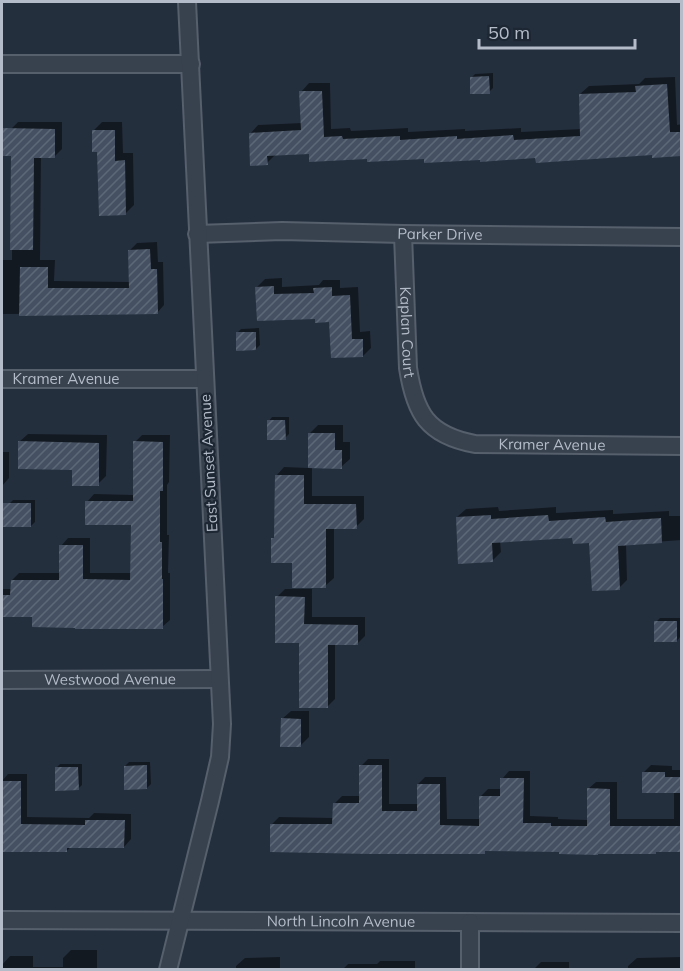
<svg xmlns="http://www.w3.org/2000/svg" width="683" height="971" font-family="Mulish,sans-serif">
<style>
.shadow{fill:#0007}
.building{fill:url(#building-hatch)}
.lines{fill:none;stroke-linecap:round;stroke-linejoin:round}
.street-casing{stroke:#565f6c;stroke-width:20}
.street{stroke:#38414e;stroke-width:16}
.labels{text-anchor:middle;stroke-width:4.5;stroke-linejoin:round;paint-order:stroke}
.street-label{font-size:15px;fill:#b4bcc9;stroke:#1d2633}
</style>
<defs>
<pattern id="building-hatch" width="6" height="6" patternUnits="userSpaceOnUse" patternTransform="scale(1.5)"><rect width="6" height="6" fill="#455162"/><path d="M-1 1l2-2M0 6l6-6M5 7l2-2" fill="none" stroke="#5d6877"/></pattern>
</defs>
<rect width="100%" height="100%" fill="#242f3e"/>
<!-- shadow -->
<g class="shadow">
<path d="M493,73V88L489,92L471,78L475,74Z"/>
<path d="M675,77L677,125L682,124V155L654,156V154L482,158L368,157L310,153L276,154L267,163L250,134L258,125L302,123L301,92L309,83H330L331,129L350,128L351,131L408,128V132L465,129V131L521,128V132L581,129L580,94L589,86L639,84L645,78Z"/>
<path d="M18,122H62V149L54,157L41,156L40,260H55L54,281L131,282L130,250L137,243L157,242L158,262H163L164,305L157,313L2,314V260H12V155L11,129Z"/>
<path d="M102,122H122L123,153H133L134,205L126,213L98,151L93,131Z"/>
<path d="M282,278V287L319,285L323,280H340V288L358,287L360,332L370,331L371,348L363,356L331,321L316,317L257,287L265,279Z"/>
<path d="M259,328L260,345L256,349L237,333L241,329Z"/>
<path d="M272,417H289V434L285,438L269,421Z"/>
<path d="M318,425H343V442H350V459L341,467H312V496H364V519L356,527L334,528V578L325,586L294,562L273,539L276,536V476L284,467L309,468V434Z"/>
<path d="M28,434L107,435L106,476L98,484L74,468L19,442Z"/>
<path d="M142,435H170L169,482L167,485V535H169L168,573H170V620L162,627L34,615H2V589H12V580L19,573H60L61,546L68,538H90V573H132V524L87,502L94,494L135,495V442Z"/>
<path d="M2,452H9V478L2,486Z"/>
<path d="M13,500H35V522L31,526L9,504Z"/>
<path d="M498,507L499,511L556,507V513L613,510V514L669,511V516H682V540L626,544L627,580L619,588L591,541L574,537L500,541L501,552L492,561L457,517L466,509Z"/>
<path d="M285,589H312V617H365V636L357,644H335V699L327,707L300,642L277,597Z"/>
<path d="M660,618H681L680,637L677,641L656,622Z"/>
<path d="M291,711H309V737L300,746L282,719Z"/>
<path d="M368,759H389V804H418V784L425,777H446L447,819H480V797L488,789H502V779L509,771H530V816L558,817V819L588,820V789L596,782H617V819H674V792L643,773L651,765L672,766V770H682V851H657L655,853L487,849L484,852L272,824L279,817L334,818V804L342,796H361V766Z"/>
<path d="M129,762H150L151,784L147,788L125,766Z"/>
<path d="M60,764H82V785L78,789L56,768Z"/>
<path d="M8,774H27V817L89,818L94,813L131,814V839L124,847L71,846L67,851L2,850V781Z"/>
<path d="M71,950H97V970H2V965L10,956H33V967H63V958Z"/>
<path d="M280,957V970H236V966L245,958Z"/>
<path d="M682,957V970H628V966L637,958Z"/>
<path d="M380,961H415V970H342L348,964H377Z"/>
<path d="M541,962H569V970H533Z"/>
</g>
<!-- building -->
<g class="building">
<path d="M489,76L490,94H470V77Z"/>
<path d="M667,84L670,132H681V156L652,158V155L536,163L535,158L480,162V160L424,163V159L367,162V159L309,162V154L267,156L268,165L250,166L249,133L301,130L299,91H322L324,137L342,136L343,139L400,136V140L457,136V139L513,135L514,140L580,136L579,94L636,92L635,86Z"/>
<path d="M2,128L55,129V158H34L33,250H10L11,156H2Z"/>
<path d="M92,130H115V161L125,160L126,215L99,216L97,152H92Z"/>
<path d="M150,249L151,269H157L158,314L19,316L20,267H48V288H129L128,250Z"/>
<path d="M274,286V294L314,293L313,288L332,287V296L350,295L352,339H363V357L331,358L329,322L315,323V319L257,321L255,287Z"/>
<path d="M236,332H256V350L236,351Z"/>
<path d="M267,420H285L286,440H267Z"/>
<path d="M308,433H335V450H342V469L308,468Z"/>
<path d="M18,441L99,443V486H72V470L18,469Z"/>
<path d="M133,441L163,442V491H160V542H162V579H163V629H75V628L32,627V617H2V595H10L11,580H59V545H83V579L130,580L131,525H85V501H133Z"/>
<path d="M275,475H304V504H356L357,529H326V588H292V563H271V538H274Z"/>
<rect x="2" y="503" width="29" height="24"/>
<path d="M491,515V519L548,515L549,521L605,517L606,522L661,518L662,543L618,546L620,590L592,591L589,543L573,544L572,538L492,543L493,562L458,564L456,517Z"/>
<path d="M275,596L305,597L304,624L358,625V645H328V708H299V643H275Z"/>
<rect x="654" y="621" width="23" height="21"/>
<path d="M281,718L301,719V747H280Z"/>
<path d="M147,765V789L124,790V766Z"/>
<path d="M359,765H382V811H417V784H440V825L479,826V796H500V778H524L523,823H551V826H587V788L610,789V826H681V852H656V854H598V855L559,854V852L485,851V854H371L270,852V824H332L333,803H359Z"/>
<path d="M55,767H78L79,790L55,791Z"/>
<path d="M642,772H665V777H681V793H642Z"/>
<path d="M2,781H21V824L85,825V820H125L124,848H67V852H2Z"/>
</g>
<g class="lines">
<!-- street casing -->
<g class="street-casing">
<g id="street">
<path d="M2,64H191"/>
<path id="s1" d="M197,234L282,231L403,234L682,237"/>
<path id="s2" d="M403,234L408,368C415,413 427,435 475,444L682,446"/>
<path id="s3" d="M2,379H204"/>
<path id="s4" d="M2,680L219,679"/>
<path id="s5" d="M2,920L682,923"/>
<path d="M470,922V970"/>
<path d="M168,970L210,801L220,757L222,724L187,2"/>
</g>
</g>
<!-- street -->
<use href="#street" class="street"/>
</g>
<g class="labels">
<!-- street labels -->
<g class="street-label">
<text dy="5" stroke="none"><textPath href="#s1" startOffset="243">Parker Drive</textPath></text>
<text dy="5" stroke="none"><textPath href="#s2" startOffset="98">Kaplan Court</textPath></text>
<text dy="5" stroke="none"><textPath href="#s3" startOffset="64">Kramer Avenue</textPath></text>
<text dy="5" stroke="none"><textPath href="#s2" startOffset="322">Kramer Avenue</textPath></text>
<text transform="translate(209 463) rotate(-93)" y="5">East Sunset Avenue</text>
<text dy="5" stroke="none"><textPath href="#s4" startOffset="108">Westwood Avenue</textPath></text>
<text dy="5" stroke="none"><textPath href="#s5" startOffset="339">North Lincoln Avenue</textPath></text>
</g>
</g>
<!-- border -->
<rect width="683" height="971" fill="none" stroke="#b4bcc9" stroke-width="6"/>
<!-- scale -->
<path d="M479 39v9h156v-9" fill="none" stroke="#b4bcc9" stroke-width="3"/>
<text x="488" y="39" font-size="18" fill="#b4bcc9" stroke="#1d2633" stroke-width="4.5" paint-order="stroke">50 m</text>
</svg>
